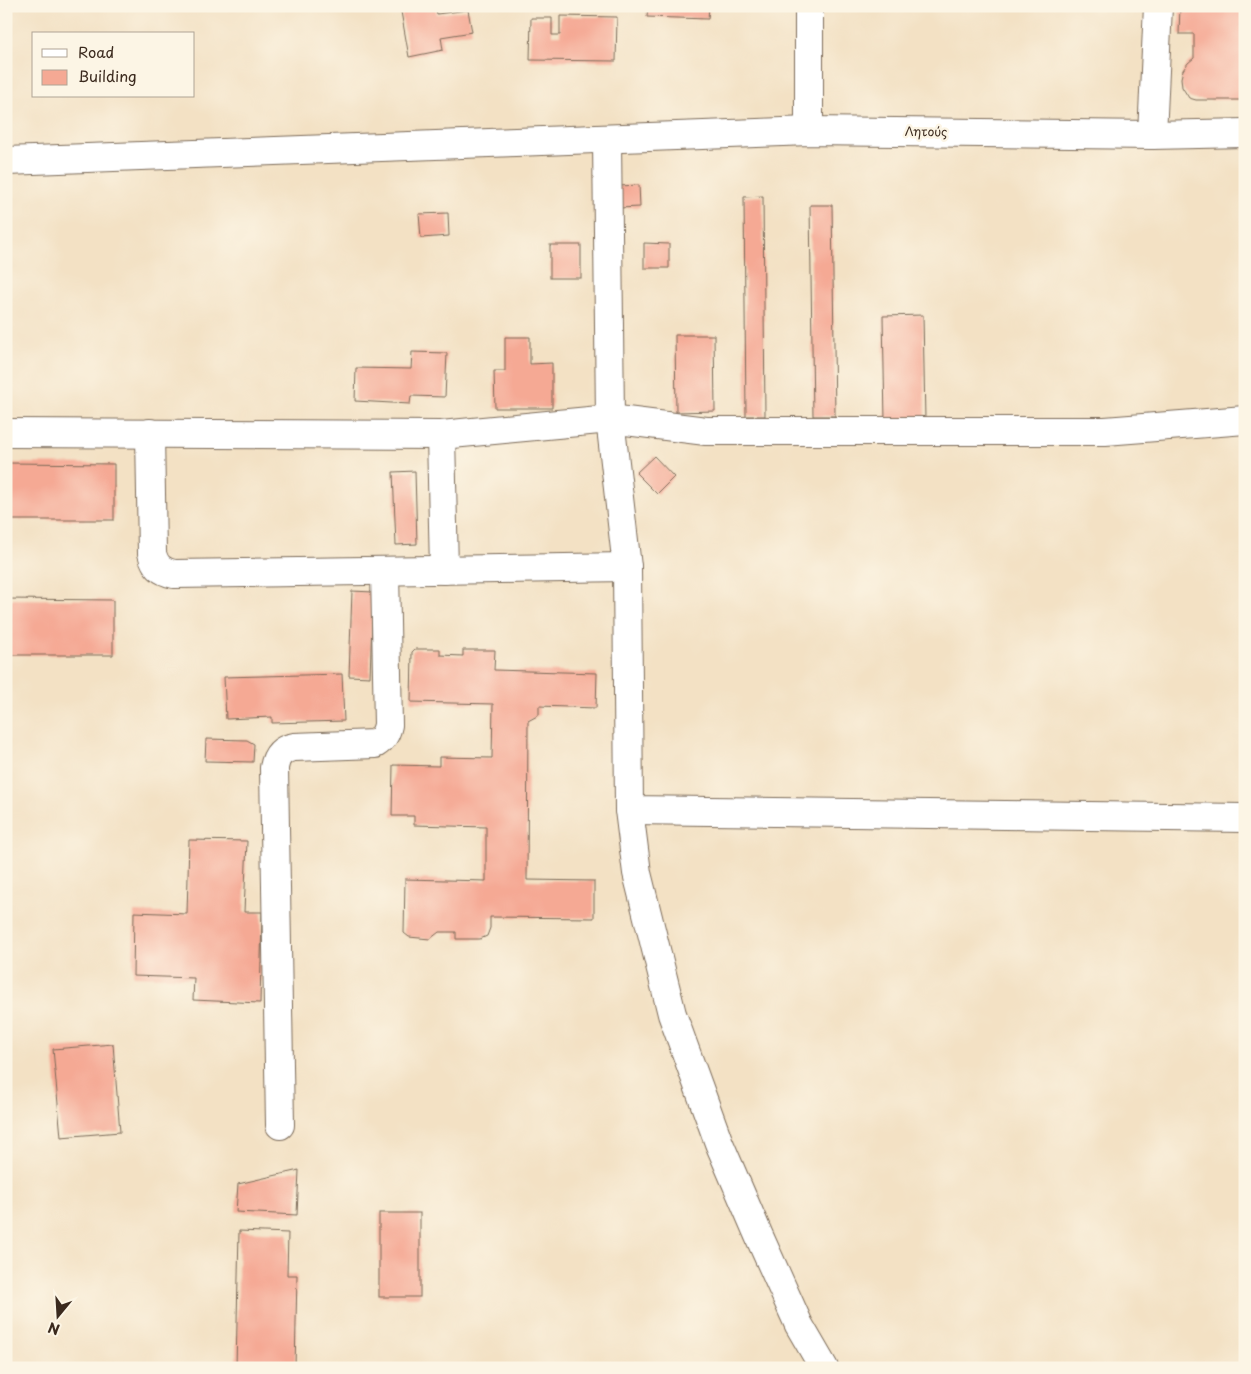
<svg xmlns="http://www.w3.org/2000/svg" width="1251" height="1374" font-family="'Playpen Sans',sans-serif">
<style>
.building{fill:#f5a994}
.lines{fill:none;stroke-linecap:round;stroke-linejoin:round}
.minor-casing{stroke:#7b6a58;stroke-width:30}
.minor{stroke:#fff;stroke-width:28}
.labels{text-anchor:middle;stroke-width:5;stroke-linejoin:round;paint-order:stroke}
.street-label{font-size:12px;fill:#3b2a1e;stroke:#fcf5e5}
</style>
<rect width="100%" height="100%" fill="#fcf5e5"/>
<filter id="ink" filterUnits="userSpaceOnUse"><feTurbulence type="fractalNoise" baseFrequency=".02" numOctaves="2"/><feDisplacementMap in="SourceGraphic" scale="10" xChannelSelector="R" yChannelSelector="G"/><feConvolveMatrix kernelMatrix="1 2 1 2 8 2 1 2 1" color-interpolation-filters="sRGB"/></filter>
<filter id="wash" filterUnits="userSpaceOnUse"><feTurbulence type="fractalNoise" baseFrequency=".0096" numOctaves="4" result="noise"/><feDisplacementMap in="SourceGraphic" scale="20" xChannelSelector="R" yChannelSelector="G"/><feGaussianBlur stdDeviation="1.12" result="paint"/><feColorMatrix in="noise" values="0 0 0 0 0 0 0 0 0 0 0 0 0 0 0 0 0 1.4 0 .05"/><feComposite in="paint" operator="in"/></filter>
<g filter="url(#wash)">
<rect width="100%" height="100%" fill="#f3e1c4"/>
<g id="blocks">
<!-- building -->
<g class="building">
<path d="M400,6H435L437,14L468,10L472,32L441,37L443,50L409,57Z"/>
<path d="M648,6H709L708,19L647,17Z"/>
<path d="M1180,6H1243L1245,100H1196L1189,98L1182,87L1181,78L1183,70L1188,63L1194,58V34H1179Z"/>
<path d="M560,16L617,17L616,61L530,60L531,18H552V35H560Z"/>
<path d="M639,185L640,207L619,208L618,186Z"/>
<path d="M763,196L765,416H746L744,197Z"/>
<path d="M810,205H832L835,416H813Z"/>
<path d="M448,213L449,236L421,238L419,214Z"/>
<path d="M644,243L669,244V268H644Z"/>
<rect x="550" y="245" width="31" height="33"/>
<path d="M923,315L925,420L885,421L883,316Z"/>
<path d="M675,335H714L715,411L676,412Z"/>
<path d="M505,337H530V364L552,363V408H495L494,371H505Z"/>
<path d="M412,352L447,353L445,397L411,396L410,404L355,401L356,368L411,369Z"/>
<path d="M654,456L674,477L657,494L636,473Z"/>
<path d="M6,463L114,464V520H6Z"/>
<path d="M415,471L417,544L396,545L393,472Z"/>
<path d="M352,591L373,592L370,677L349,676Z"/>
<path d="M6,599L113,600V655H6Z"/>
<path d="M415,649H440V655L463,656V650H495L494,670L597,673L596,708L539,706V715L528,721L527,880L594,881V918L490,917V928L487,936L480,939H456V932H439L430,939L409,937L404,933L405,879L486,881V827L414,825V816H392L393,765L439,766V757L492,758L493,704L411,702L412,652Z"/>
<path d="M342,674L344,721L272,723V717L226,719L224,677Z"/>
<path d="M206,739L247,740L254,744L253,762L205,761Z"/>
<path d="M189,840L247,841L244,912H262L260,1003L193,1000L194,978L133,976L134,912L187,914Z"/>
<path d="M113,1044L120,1132L61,1137L53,1049Z"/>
<path d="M299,1170L297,1215L236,1212L238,1184Z"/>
<rect x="379" y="1213" width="41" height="84"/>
<path d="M239,1231L288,1233L287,1275H297L295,1368H236Z"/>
</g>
</g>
</g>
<g filter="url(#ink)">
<use href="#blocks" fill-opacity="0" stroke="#7b6a58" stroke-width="1"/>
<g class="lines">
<!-- minor casing -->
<g class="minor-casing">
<g id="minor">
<path d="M809,6V131"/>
<path d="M1152,135L1158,6"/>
<path d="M607,139L610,419L627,567L629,810L1245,818"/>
<path d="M6,161L809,131L1152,135L1245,133"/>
<path d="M6,433L441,435L610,419L706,431H1105L1245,420"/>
<path d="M150,433L152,553C155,566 161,571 174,574L627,567"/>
<path d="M441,435L444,570"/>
<path d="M629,810L637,873L672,1014L719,1143L759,1236L799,1325L824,1368"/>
<path d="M280,1125L274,768C276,756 281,749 294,747L375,744C383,739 386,734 388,725L385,571"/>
</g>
</g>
<!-- minor -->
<use href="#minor" class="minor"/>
</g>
</g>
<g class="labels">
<!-- street labels -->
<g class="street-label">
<text transform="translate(926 132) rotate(1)" y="4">Λητούς</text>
</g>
</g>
<!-- margin -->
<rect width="1251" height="1374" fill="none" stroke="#fcf5e5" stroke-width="25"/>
<!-- legend -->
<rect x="32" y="32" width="162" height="65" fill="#fcf5e5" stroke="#afa495"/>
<rect x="42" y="49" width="25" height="8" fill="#ffffff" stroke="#afa495"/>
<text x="78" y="58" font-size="15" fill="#3b2a1e">Road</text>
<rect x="42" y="70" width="25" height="15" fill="#f5a994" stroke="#afa495"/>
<text x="78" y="82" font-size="15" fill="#3b2a1e">Building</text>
<!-- north arrow -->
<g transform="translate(58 1316) rotate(198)" stroke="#fcf5e5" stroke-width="4" paint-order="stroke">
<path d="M0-4L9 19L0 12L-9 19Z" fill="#3b2a1e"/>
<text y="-8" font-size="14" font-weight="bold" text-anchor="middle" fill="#3b2a1e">N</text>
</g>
</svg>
